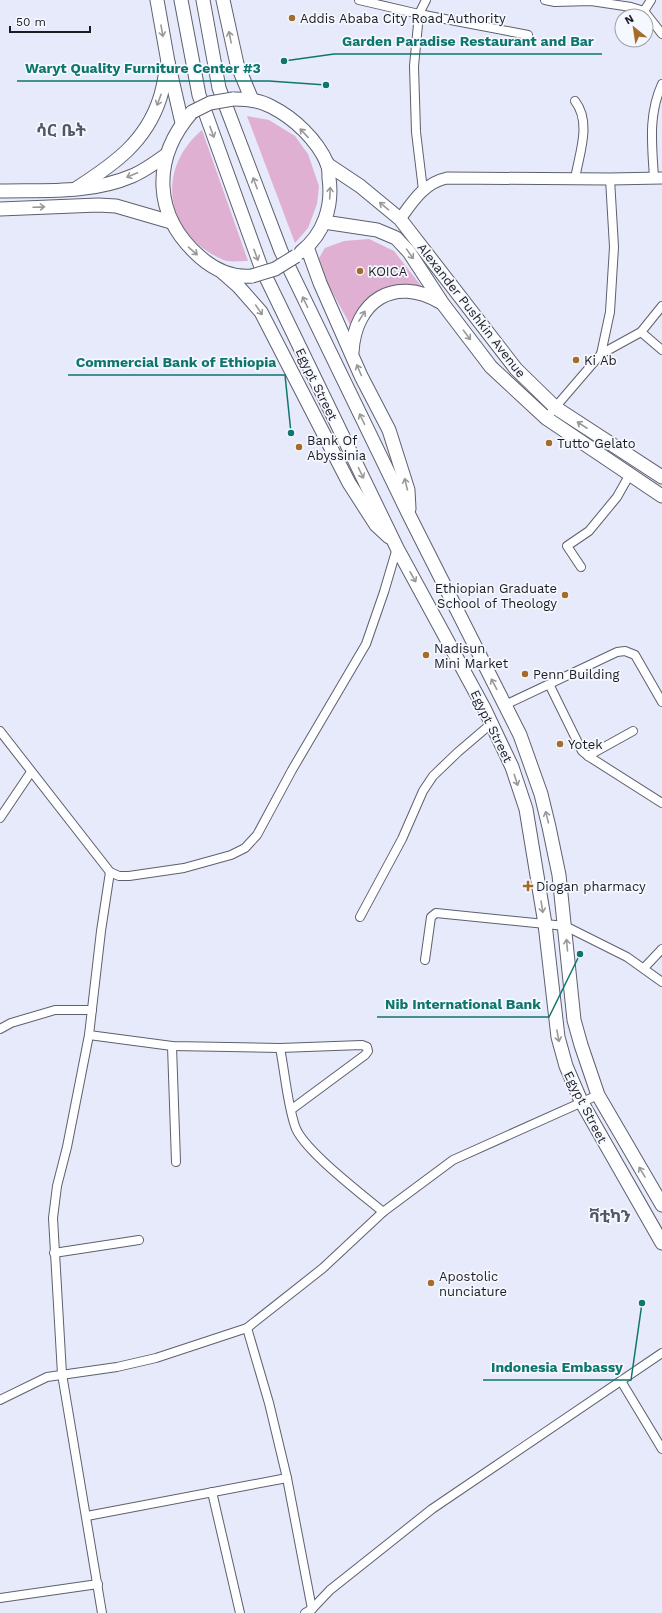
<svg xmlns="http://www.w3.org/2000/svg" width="662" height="1613" font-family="'Work Sans','Noto Sans Ethiopic',sans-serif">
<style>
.green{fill:#dfb0d2}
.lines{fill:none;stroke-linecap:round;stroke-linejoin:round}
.minor-casing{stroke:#5d606e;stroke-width:10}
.tertiary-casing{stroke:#5d606e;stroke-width:13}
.primary-casing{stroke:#5d606e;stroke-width:15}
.minor{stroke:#fff;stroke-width:8}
.tertiary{stroke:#fff;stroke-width:11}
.primary{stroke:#fff;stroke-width:13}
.primary-bridge-casing{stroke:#5d606e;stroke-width:15;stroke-linecap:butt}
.primary-bridge{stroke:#fff;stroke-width:13}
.oneway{stroke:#99999c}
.poi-dot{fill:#a46b29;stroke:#f6f8ff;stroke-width:1.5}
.labels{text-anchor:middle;stroke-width:3.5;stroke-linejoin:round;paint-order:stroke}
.poi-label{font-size:13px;fill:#1c1d23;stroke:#f6f8ff;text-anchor:start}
.street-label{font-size:13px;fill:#1c1d23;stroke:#f6f8ff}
.district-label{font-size:17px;font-weight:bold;fill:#535664;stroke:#f6f8ff}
.leader{fill:none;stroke:#0f766e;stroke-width:1.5}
.callout-dot{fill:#0f766e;stroke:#f6f8ff;stroke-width:1.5}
.callout-label{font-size:14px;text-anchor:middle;font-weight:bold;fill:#0f766e;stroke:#f6f8ff;stroke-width:3.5;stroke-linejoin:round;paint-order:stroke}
</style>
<rect width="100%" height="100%" fill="#e6eafb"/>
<!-- green -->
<g class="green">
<path d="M247,116L269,120L295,136L308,154L319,186L317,204L308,228L295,243Z"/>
<path d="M202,130L248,261C242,261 234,262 227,261C217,258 208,252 200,246C161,214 164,162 202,130Z"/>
<path d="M369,239L394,251L422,287L407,284L392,288L352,328L325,279L319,258L325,248L344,241Z"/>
</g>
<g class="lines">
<!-- minor casing -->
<g class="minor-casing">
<g id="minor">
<path d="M359,0L419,14L528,35"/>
<path d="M545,0L555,2L591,1L631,7L644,11L662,34"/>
<path d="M644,11L651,0"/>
<path d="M575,101C592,123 579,154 575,179"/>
<path d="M654,178C652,144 648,115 662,84"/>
<path d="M423,190L416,132L414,66L419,14L426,0"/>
<path d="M641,332L662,350"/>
<path d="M601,354L610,312L614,247L610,179"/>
<path d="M546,418L601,354L641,332L662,306"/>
<path d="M581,567L567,546L589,531L617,497L630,474"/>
<path d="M550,686L582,751L588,756L662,803"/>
<path d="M505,705L617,652L625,651L635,655L662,702"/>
<path d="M0,731L110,872L119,876H129L184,868L231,855L245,848L257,835L292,770L366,644L384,592L397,548"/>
<path d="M588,756L633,731"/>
<path d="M0,818L31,772"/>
<path d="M360,917L402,839L423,791L433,776L458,752L492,723"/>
<path d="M425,960L431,917L436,913L565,926L627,957L662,982"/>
<path d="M644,968L662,949"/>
<path d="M0,1029L11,1023L55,1010H92"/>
<path d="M89,1035L172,1046L280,1048L362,1045L367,1047L368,1051L365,1055L292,1109"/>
<path d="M172,1046L176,1162"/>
<path d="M280,1048C285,1073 287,1102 295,1126C302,1149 363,1195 383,1212"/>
<path d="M54,1253L139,1240"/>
<path d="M247,1328L269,1403L287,1478"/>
<path d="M621,1381L662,1449"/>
<path d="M0,1400L47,1377L117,1367L156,1358L247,1328L323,1268L383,1212L453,1160L598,1095"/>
<path d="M212,1492L240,1613"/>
<path d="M87,1516L287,1478L312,1609"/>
<path d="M0,1598L98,1584"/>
<path d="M102,1613L62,1374L53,1218L57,1186L67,1147L89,1035L101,931L110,872"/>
<path d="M305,1613L312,1609L330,1590L432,1509L662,1353"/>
</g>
</g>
<!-- tertiary casing -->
<g class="tertiary-casing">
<path id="tertiary" d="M400,219C413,201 424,183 447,178L610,179L662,178"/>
</g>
<!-- primary casing -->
<g class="primary-casing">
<g id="primary">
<path d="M157,0L168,62L182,123"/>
<path d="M181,0L199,95L261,267L397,548L484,708L512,767L526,809L545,924L558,1037L566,1066L581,1101L662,1243"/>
<path d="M203,0L219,88L281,251L410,517L520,735L541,794L549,827L559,875L574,1020L581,1045L598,1095L662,1205"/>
<path d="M223,0L237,64L252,100"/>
<path d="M233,99C247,99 260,100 272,107C294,118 317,140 327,163C329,167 329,173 329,178C333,206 324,234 301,252"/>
<path d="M192,112C151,159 153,216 200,257C215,270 232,278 252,276"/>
<path d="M327,164L360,186L400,219L516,369L556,408L662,477"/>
<path d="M77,188C114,164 146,142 160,98C164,86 165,74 168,62"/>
<path d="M0,191C44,190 90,194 132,176C144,171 155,163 166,155"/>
<path d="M0,209L98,205L116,206L171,222"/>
<path d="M324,222L377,230L396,238L409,252L443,304L491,367L546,418L662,496"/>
<path d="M307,247L320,283L361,376L389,430L408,490L409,509"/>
<path d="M222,272L239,287L261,312L349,483L376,525L389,537"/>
<path d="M352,352C355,301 394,275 440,302"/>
</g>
</g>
<!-- minor -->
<use href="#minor" class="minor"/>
<!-- tertiary -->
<use href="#tertiary" class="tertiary"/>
<!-- primary -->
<use href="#primary" class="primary"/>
<!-- primary-bridge casing -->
<g class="primary-bridge-casing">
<g id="primary-bridge">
<path d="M192,112L210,103L233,99"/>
<path d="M252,276L275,269L296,256"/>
</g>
</g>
<!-- primary-bridge -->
<use href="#primary-bridge" class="primary-bridge"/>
</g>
<!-- one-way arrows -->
<defs><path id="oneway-shaft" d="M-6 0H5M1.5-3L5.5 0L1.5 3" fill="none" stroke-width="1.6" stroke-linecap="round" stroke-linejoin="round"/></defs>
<g class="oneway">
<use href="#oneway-shaft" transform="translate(162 31) rotate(80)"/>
<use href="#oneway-shaft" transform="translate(230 37) rotate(-101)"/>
<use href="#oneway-shaft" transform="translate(159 100) rotate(110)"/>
<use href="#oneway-shaft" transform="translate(212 132) rotate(70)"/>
<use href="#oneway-shaft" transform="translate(304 133) rotate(-133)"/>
<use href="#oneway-shaft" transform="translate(132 175) rotate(157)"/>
<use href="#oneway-shaft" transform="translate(255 183) rotate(-111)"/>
<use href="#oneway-shaft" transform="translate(330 193) rotate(-87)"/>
<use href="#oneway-shaft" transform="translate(384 206) rotate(-141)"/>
<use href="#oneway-shaft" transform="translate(39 207) rotate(-2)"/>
<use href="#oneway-shaft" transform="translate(193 251) rotate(41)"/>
<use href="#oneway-shaft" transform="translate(410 254) rotate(55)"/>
<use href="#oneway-shaft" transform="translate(256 255) rotate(70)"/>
<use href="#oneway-shaft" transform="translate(305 302) rotate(-116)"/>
<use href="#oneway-shaft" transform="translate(259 310) rotate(56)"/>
<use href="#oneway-shaft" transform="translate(362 316) rotate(-58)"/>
<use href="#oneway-shaft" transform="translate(467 335) rotate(53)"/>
<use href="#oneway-shaft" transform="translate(359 370) rotate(-113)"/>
<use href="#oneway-shaft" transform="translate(362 419) rotate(-116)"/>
<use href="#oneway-shaft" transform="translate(582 425) rotate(-147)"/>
<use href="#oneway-shaft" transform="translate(361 473) rotate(64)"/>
<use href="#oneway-shaft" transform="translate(406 484) rotate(-104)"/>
<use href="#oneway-shaft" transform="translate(413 577) rotate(61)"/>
<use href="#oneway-shaft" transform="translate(494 684) rotate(-118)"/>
<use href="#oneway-shaft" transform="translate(516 780) rotate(72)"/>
<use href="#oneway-shaft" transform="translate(547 817) rotate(-104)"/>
<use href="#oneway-shaft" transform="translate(542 907) rotate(81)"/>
<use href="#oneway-shaft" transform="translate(567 945) rotate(-95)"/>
<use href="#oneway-shaft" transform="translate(558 1036) rotate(79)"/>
<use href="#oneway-shaft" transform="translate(642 1172) rotate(-121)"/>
</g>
<!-- markers -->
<g class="poi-dot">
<circle cx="292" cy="18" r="4"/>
<circle cx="360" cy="271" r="4"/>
<circle cx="576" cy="360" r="4"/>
<circle cx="549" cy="443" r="4"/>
<circle cx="299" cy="447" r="4"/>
<circle cx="565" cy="595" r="4"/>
<circle cx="426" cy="655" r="4"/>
<circle cx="525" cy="674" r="4"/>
<circle cx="560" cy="744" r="4"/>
<path d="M526 880h4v4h4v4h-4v4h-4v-4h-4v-4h4z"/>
<circle cx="431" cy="1283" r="4"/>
</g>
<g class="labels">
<!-- poi labels -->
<g class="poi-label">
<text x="300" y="23">Addis Ababa City Road Authority</text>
<text x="368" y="276">KOICA</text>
<text x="584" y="365">Ki Ab</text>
<text x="307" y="445">Bank Of<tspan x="307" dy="15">Abyssinia</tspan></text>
<text x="557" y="448">Tutto Gelato</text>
<text x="557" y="593" text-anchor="end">Ethiopian Graduate<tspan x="557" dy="15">School of Theology</tspan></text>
<text x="434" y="653">Nadisun<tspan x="434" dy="15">Mini Market</tspan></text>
<text x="533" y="679">Penn Building</text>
<text x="568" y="749">Yotek</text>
<text x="536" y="891">Diogan pharmacy</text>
<text x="439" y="1281">Apostolic<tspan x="439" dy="15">nunciature</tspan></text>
</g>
<!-- street labels -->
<g class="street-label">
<text transform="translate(472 310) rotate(52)" y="5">Alexander Pushkin Avenue</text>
<text transform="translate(317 384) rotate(64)" y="5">Egypt Street</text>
<text transform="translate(492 726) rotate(64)" y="5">Egypt Street</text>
<text transform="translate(586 1107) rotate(63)" y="5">Egypt Street</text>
</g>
<!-- district labels -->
<g class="district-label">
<text x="61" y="136">ሳር ቤት</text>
<text x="610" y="1222">ቫቲካን</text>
</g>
</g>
<!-- callouts -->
<path class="leader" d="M284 61L334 54H602M326 85L269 81H17M291 433L285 375H68M580 954L549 1017H377M642 1303L631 1380H483"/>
<g class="callout-dot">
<circle cx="284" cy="61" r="4"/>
<circle cx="326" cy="85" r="4"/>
<circle cx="291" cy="433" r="4"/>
<circle cx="580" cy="954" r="4"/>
<circle cx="642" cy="1303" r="4"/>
</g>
<g class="callout-label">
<text x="468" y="46">Garden Paradise Restaurant and Bar</text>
<text x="143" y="73">Waryt Quality Furniture Center #3</text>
<text x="176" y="367">Commercial Bank of Ethiopia</text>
<text x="463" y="1009">Nib International Bank</text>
<text x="557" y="1372">Indonesia Embassy</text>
</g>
<!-- north arrow -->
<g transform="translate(634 28) rotate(330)"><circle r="19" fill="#f6f8ff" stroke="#9fa0a7"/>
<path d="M0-3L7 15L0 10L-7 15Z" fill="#a46b29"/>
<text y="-6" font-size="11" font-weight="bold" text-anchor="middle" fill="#1c1d23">N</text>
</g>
<!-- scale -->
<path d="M10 26v6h80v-6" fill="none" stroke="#1c1d23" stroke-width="2"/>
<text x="16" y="26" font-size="12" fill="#1c1d23" stroke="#f6f8ff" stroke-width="3" paint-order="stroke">50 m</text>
</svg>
